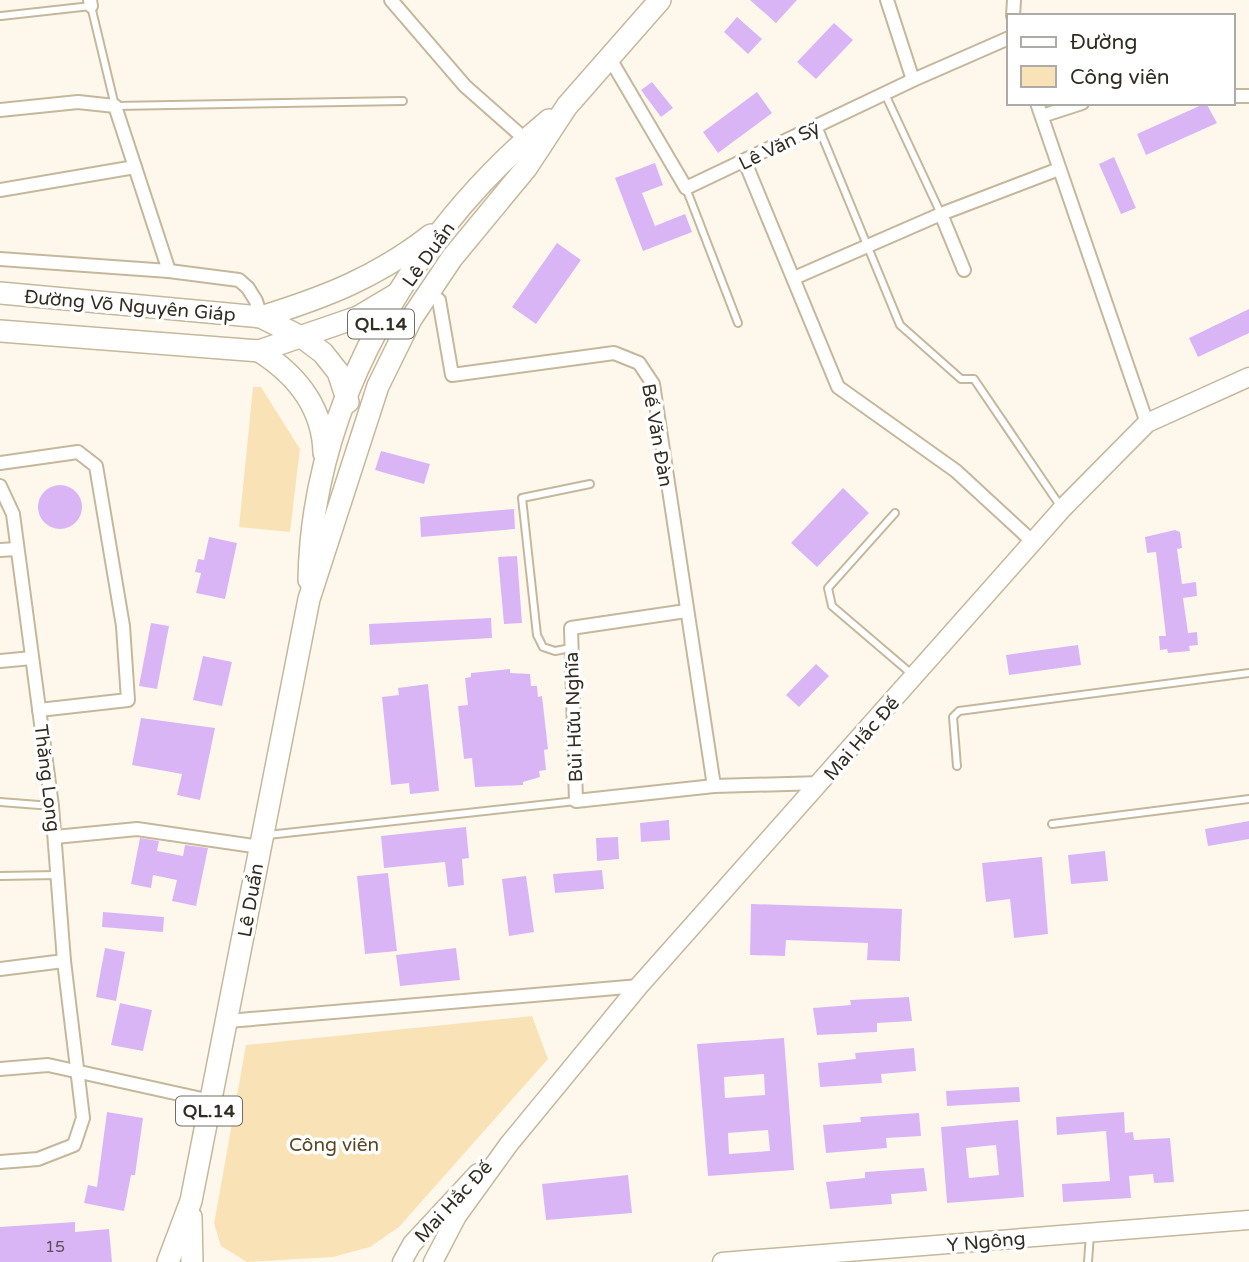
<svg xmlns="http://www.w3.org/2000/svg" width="1249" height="1262" font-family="'Varela Round',sans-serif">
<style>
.green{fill:#f9e3b6}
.building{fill:#dab5f5;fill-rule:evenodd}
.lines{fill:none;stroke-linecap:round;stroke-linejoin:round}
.lane-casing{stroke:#c5b79b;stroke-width:10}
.street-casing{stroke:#c5b79b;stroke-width:16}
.secondary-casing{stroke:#c5b79b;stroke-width:21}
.primary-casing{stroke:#c5b79b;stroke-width:24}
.lane{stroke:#fff;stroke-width:6}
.street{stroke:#fff;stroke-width:12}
.secondary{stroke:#fff;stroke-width:18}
.primary{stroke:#fff;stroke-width:21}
.labels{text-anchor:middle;stroke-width:7;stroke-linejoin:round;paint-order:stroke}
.number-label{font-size:16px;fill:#5c4f57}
.shield{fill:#fff;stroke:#706c64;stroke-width:2}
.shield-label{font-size:18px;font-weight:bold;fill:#322d22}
.street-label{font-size:19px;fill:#322d22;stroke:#fff}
.park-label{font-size:19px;fill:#57461f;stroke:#fff}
</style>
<rect width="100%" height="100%" fill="#fef8ec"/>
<!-- green -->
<g class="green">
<path d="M253,387H261L300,449L290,532L239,527Z"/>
<path d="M532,1016L548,1059L399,1227L370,1247L333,1257L247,1262L221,1246L214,1224L246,1045Z"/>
</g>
<!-- building -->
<g class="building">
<path d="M750,0H797L776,23Z"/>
<path d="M737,17L762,39L748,54L724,32Z"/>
<path d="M834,23L853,40L816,79L797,62Z"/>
<path d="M652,82L673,108L661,117L641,90Z"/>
<path d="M757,92L772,113L718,153L703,132Z"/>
<path d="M1206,103L1217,123L1146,155L1137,134Z"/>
<path d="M1114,157L1136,208L1121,214L1099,164Z"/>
<path d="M655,163L663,185L642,193L655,226L685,214L692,232L643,251L615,178Z"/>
<path d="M557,243L581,260L536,324L512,307Z"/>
<path d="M1249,309V333L1198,357L1189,338Z"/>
<path d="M381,451L430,464L424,484L375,470Z"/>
<circle cx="60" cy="507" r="22"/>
<path d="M843,488L869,513L817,567L791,543Z"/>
<path d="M514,509L515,529L421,537L420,517Z"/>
<path d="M1175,530L1180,532L1182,548L1177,549L1182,584L1196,582L1197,596L1183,598L1188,633L1197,632L1198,645L1189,646L1190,651L1168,653L1167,649L1160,650L1159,636H1166L1156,552L1147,553L1145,537Z"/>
<path d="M209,537L237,543L225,599L196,593L201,573L195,572L198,559L204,560Z"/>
<path d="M517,556L522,623L504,624L498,557Z"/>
<path d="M491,618L492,638L370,645L369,624Z"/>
<path d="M151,623L169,626L157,689L139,686Z"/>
<path d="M1078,645L1081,665L1009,675L1006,655Z"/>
<path d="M203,656L232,662L222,706L193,700Z"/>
<path d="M816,664L829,676L799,707L786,695Z"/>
<path d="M510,669V673L530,674L531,686H537L538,697L542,696L548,749L544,750L546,770L539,771L540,777L523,782V785L475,787L472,758L464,759L458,706L468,705L465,678L471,677V673Z"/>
<path d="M428,684L439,791L410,794L409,783L391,785L382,697L399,695L398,688Z"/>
<path d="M141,718L215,728L200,800L177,795L182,774L132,765Z"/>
<path d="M669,820L670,840L641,842L640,823Z"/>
<path d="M1249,821V839L1208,846L1205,829Z"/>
<path d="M466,827L469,858L462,859L464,885L448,887L445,862L384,868L381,836Z"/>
<path d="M618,837L619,859L597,861L596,838Z"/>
<path d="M140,838L159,841L157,851L183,856L185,845L208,848L196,906L172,901L177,880L153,875L151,888L131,884Z"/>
<path d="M1105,851L1108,881L1071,884L1068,855Z"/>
<path d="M1042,857L1048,934L1014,938L1010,899L986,902L982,863Z"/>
<path d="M602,870L604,889L555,893L553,874Z"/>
<path d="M388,873L397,951L365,954L357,876Z"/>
<path d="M526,876L534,932L509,936L502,879Z"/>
<path d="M751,904L902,909L900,961L867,960L868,943L786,940L785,956L750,955Z"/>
<path d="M103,912L164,917L163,932L102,927Z"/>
<path d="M105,948L125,952L116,1001L96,997Z"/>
<path d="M456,948L460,980L400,986L396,955Z"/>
<path d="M909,997L912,1021L877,1023V1032L817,1035L813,1008L851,1005L850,1000Z"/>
<path d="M120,1003L152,1010L143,1051L111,1045Z"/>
<path d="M784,1038L794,1170L708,1176L697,1044ZM764,1074L765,1095L725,1098L724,1077ZM768,1130L770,1151L729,1154L728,1133Z"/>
<path d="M914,1048L916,1071L881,1074L882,1083L820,1087L818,1063L856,1059L855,1053Z"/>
<path d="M1019,1087L1020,1102L947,1106L946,1091Z"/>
<path d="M107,1112L143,1118L135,1175H131L124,1211L84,1203L88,1185L97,1187Z"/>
<path d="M1124,1112L1125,1133L1133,1132L1134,1140L1170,1138L1174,1182L1154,1183L1153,1174L1129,1176L1131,1198L1063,1202L1062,1184L1110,1181L1106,1131L1057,1135L1056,1117Z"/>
<path d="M919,1113L921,1136L886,1138L887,1148L826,1153L823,1125L861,1122L860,1117Z"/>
<path d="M1018,1120L1024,1197L947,1203L941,1127ZM996,1145L999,1175L969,1178L966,1148Z"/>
<path d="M924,1168L927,1191L891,1194L892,1204L830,1209L826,1182L865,1178V1172Z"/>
<path d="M628,1175L632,1213L546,1220L542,1184Z"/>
<path d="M75,1222V1232L109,1229L112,1262H0V1227Z"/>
</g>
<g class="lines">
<!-- lane casing -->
<g class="lane-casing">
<g id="lane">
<path d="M1,16L91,6L115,106L403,101"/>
<path d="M885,94L941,214"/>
<path d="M818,126L900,325L961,379H974L1061,507"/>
<path d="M686,188L738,323"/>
<path d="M895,513L828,588L832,606L914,676"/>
<path d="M571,648L555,651L543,647L537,635L522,498L590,484"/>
<path d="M957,766L953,717L959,711L1249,673"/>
<path d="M0,802L52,806"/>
<path d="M1052,824L1249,799"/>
<path d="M268,835L576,801"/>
<path d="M0,876L58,875"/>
<path d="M1088,1262L1090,1234"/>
</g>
</g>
<!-- street casing -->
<g class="street-casing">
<g id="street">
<path d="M90,0L91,6"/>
<path d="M391,0L465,86L526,140"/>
<path d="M887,0L913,80"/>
<path d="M1013,16L1014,0"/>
<path d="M609,57L686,188L913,80L1009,38"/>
<path d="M1233,96H1249"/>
<path d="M1037,103L1147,423"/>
<path d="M0,110L78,102L115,106L169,271"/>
<path d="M1042,116L1082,103"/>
<path d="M745,162L838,387L956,471L1033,542"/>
<path d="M0,190L135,167"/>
<path d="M941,214L964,270"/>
<path d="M0,259L169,271L239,280L248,288L256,301L261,317"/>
<path d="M794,278L941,214L1059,169"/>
<path d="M428,293L439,300L452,375L614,353L639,363L653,384L714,786"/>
<path d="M0,463L78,452L96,466L123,626L128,700L39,710"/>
<path d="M0,486L13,514L52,806L64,961L83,1118L74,1145L38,1159L0,1162"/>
<path d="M0,550L17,549"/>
<path d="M686,611L571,628L576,801L714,786L822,783"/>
<path d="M0,661L32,658"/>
<path d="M55,837L137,829L260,847"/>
<path d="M0,969L64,961"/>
<path d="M228,1021L639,986"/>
<path d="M0,1069L48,1065L211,1101"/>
</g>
</g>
<!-- secondary casing -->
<g class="secondary-casing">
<g id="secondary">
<path d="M402,1262L412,1244L478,1173"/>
<path d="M433,1262L457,1216L509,1144L639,986L1062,509L1147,423L1249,377"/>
<path d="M722,1262L1249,1220"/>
</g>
</g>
<!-- primary casing -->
<g class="primary-casing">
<g id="primary">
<path d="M0,293L261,317L303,338L323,353L338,372L348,402"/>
<path d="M261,317C326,297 377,277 431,235"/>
<path d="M0,331L259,351L358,317L395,295"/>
<path d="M259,351C297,375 323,407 324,453"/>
<path d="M309,580C312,402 414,232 549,120"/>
<path d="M191,1217L192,1262"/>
<path d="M168,1262L191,1201L309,599L378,386L411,319L452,258L527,167L567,106L660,0"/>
</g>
</g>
<!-- lane -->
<use href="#lane" class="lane"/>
<!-- street -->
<use href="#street" class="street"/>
<!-- secondary -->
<use href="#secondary" class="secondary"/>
<!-- primary -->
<use href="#primary" class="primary"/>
</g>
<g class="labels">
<!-- number labels -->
<g class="number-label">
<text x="55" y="1252">15</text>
</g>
<!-- shield labels -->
<g class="shield">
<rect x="348" y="309.5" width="66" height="29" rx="5"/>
<rect x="176" y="1096.5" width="66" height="29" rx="5"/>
</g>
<g class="shield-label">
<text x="381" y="330">QL.14</text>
<text x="209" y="1117">QL.14</text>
</g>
<!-- street labels -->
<g class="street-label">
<text transform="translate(779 145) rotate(-26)" y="7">Lê Văn Sỹ</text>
<text transform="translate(428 254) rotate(-54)" y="7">Lê Duẩn</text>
<text transform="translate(130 305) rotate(5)" y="7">Đường Võ Nguyên Giáp</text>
<text transform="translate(658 435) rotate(80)" y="7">Bế Văn Đàn</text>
<text transform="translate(573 717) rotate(-92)" y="7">Bùi Hữu Nghĩa</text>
<text transform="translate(861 738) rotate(-49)" y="7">Mai Hắc Đế</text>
<text transform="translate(48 778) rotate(83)" y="7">Thăng Long</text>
<text transform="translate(250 900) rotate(-80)" y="7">Lê Duẩn</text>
<text transform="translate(453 1201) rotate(-47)" y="7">Mai Hắc Đế</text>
<text transform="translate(986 1241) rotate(-5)" y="7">Y Ngông</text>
</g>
<!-- park labels -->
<g class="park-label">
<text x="334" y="1151">Công viên</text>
</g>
</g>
<!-- legend -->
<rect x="1007" y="14" width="228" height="91" fill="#ffffff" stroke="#adaba7" stroke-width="2"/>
<rect x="1021" y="37" width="35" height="10" fill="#ffffff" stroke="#adaba7" stroke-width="2"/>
<text x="1070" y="49" font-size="21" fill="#322d22">Đường</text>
<rect x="1021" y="66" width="35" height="21" fill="#f9e3b6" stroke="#adaba7" stroke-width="2"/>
<text x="1070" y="84" font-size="21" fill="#322d22">Công viên</text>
</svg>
